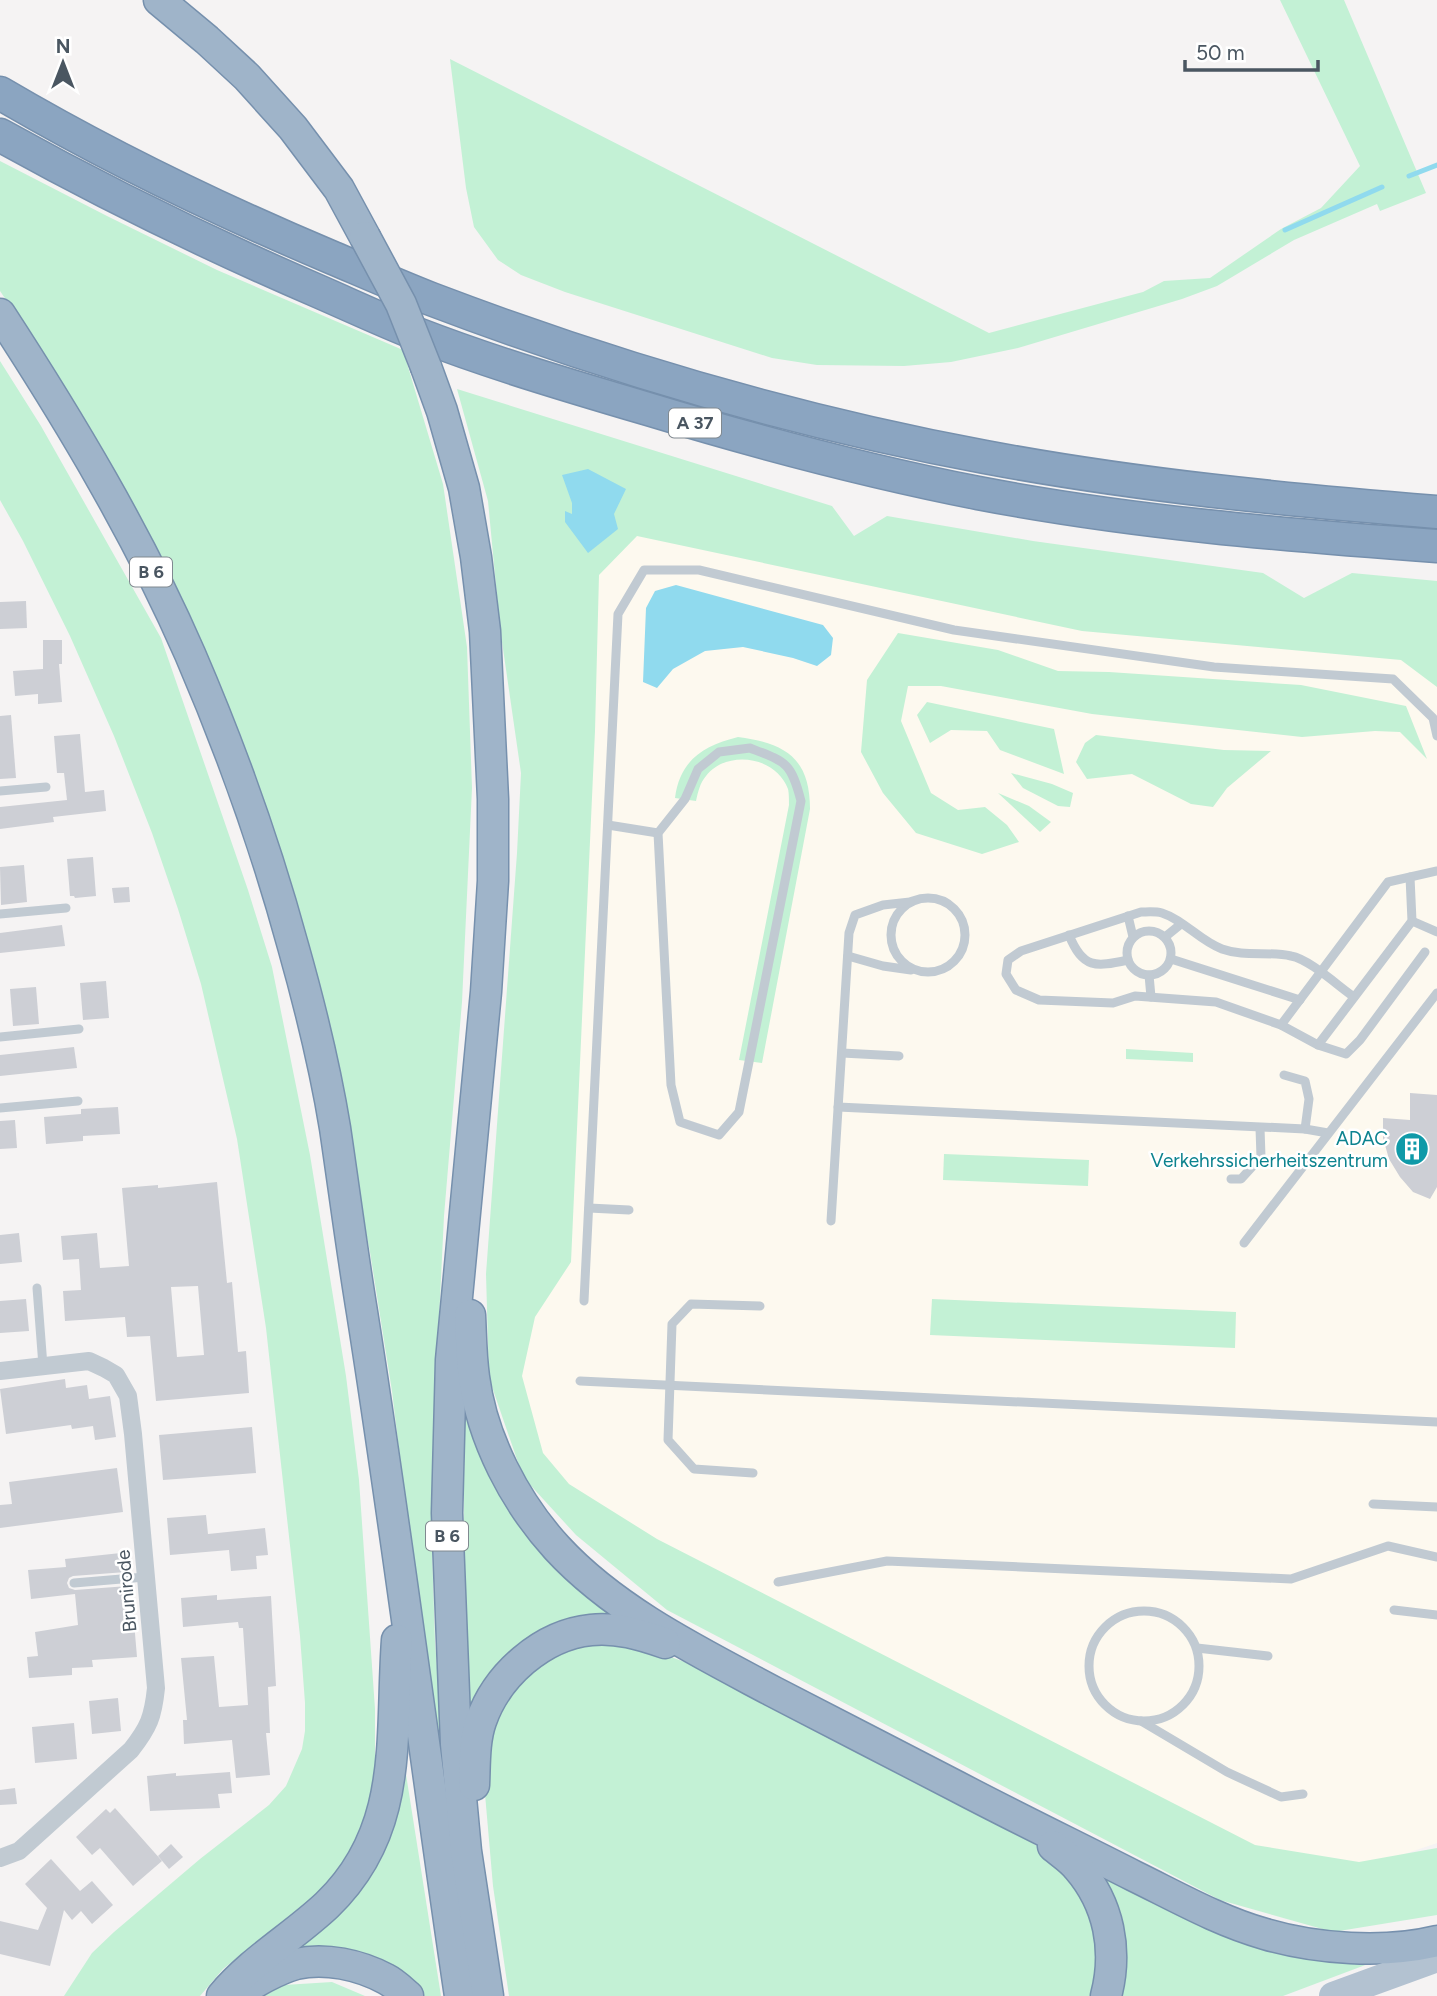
<svg xmlns="http://www.w3.org/2000/svg" width="1437" height="1996" font-family="Figtree,sans-serif">
<style>
.commercial{fill:#fdf9ef}
.green{fill:#c3f1d5}
.water{fill:#90daee}
.lines{fill:none;stroke-linecap:round;stroke-linejoin:round}
.stream{stroke:#90daee;stroke-width:5}
.building{fill:#cdcfd5;fill-rule:evenodd}
.trunk-casing{stroke:#7690ad;stroke-width:33}
.motorway-casing{stroke:#7690ad;stroke-width:35}
.service{stroke:#c1cad2;stroke-width:9}
.minor{stroke:#c1cad2;stroke-width:18}
.primary{stroke:#b3c2d1;stroke-width:28}
.trunk{stroke:#9fb4c9;stroke-width:30}
.motorway{stroke:#8ba5c1;stroke-width:32}
.trunk-bridge-casing{stroke:#7690ad;stroke-width:33;stroke-linecap:butt}
.trunk-bridge{stroke:#9fb4c9;stroke-width:30}
.labels{text-anchor:middle;stroke-width:5;stroke-linejoin:round;paint-order:stroke}
.shield{fill:#fff;stroke:#808990;stroke-width:2}
.shield-label{font-size:18px;font-weight:bold;fill:#4a5661}
.culture-label{font-size:19px;fill:#0d838f;stroke:#fff;text-anchor:end}
.street-label{font-size:19px;fill:#4a5661;stroke:#fff}
</style>
<rect width="100%" height="100%" fill="#f5f3f3"/>
<!-- commercial -->
<path class="commercial" d="M632,527L1437,651V1843L1363,1868L1253,1857L547,1486L504,1373L551,630Z"/>
<!-- green -->
<g class="green">
<path d="M1280,0H1344L1426,193L1380,211L1377,204L1294,240L1217,286L1182,299L1018,348L951,362L904,366L817,365L772,358L565,292L521,275L498,260L474,227L466,188L450,59L989,333L1143,292L1164,281L1210,278L1281,229L1321,208L1360,166Z"/>
<path d="M0,161L107,216L217,270L403,350L443,484L467,647L472,788L462,1002L444,1216L435,1402L432,1548L435,1642L450,1832L422,1641L392,1391L370,1252L329,1046L282,865L44,356L0,291Z"/>
<path d="M0,361L41,426L161,638L248,890L272,967L310,1155L346,1376L359,1480L375,1709V1784L364,1834L339,1876L223,1969L200,1996H64L92,1953L114,1932L200,1859L269,1805L286,1786L302,1749L305,1731V1703L300,1636L266,1328L237,1139L201,984L178,909L152,833L114,736L70,636L23,541L0,500Z"/>
<path d="M457,389L832,506L854,536L887,516L1033,541L1263,573L1304,598L1352,573L1437,581V687L1401,660L1082,631L637,536L599,575L595,731L571,1262L535,1317L522,1376L543,1453L569,1484L657,1539L1255,1845L1359,1862L1437,1848V1915L1333,1932L1220,1900L667,1610L576,1535L523,1477L489,1378L486,1274L517,853L521,773L500,628L488,501Z"/>
<path d="M898,633L998,650L1058,671L1109,672L1301,685L1406,706L1427,759L1400,732L1375,731L1302,737L1092,714L941,686H908L901,721L931,793L958,810L985,807L1007,825L1019,842L982,854L916,833L883,793L861,752L867,680Z"/>
<path d="M927,702L1054,729L1064,774L1000,750L987,731L951,730L930,743L917,715Z"/>
<path d="M1096,735L1224,750L1271,751L1227,788L1213,807L1191,804L1132,774L1087,779L1076,762L1085,743Z"/>
<path d="M738,737C785,743 810,758 810,809L762,1063L739,1060L789,805C789,800 789,793 788,789C776,756 727,749 706,776C700,783 698,792 696,801L675,798C680,760 703,746 738,737Z"/>
<path d="M1011,773L1052,784L1073,793L1070,807L1058,806L1023,788Z"/>
<path d="M998,793L1029,806L1051,822L1040,832Z"/>
<path d="M1126,1049L1193,1053V1062L1126,1059Z"/>
<path d="M944,1154L1089,1160L1088,1186L943,1180Z"/>
<path d="M932,1299L1236,1312L1235,1348L930,1335Z"/>
<path d="M465,1383L477,1436L627,1622L514,1651L484,1683L469,1722L463,1588Z"/>
<path d="M593,1642L640,1646L696,1666L1004,1824L1043,1850L1076,1879L1095,1914L1101,1959L1093,1996H509L493,1886L485,1794L484,1747L511,1681L543,1657Z"/>
<path d="M402,1749L441,1996H420L273,1959L314,1927Z"/>
<path d="M1077,1867L1221,1919L1383,1949L1368,1964L1283,1996H1106L1111,1978Z"/>
<path d="M332,1982L365,1996H264L284,1985Z"/>
</g>
<!-- water -->
<g class="water">
<path d="M588,469L626,489L614,514L618,529L588,553L565,522V511L572,514V503L562,475Z"/>
<path d="M676,585L823,625L833,638L831,655L817,666L793,658L743,647L705,651L673,669L657,688L643,682L646,608L655,591Z"/>
</g>
<g class="lines">
<!-- stream -->
<g class="stream">
<path d="M1409,176L1437,165"/>
<path d="M1285,230L1382,187"/>
</g>
</g>
<!-- building -->
<g class="building">
<path d="M26,601L27,628L0,629V602Z"/>
<path d="M43,640H62V664H59L62,702L38,704V694L15,696L13,671L43,669Z"/>
<path d="M11,715L16,778L0,779V716Z"/>
<path d="M80,734L85,792L104,790L106,811L53,817L54,822L0,829V807L67,800L64,773H57L54,736Z"/>
<path d="M93,857L96,896L75,898L74,896H70L67,859Z"/>
<path d="M24,865L27,902L1,905L0,867Z"/>
<path d="M129,887L130,902L114,903L112,888Z"/>
<path d="M62,925L65,946L0,953V933Z"/>
<path d="M106,981L109,1018L83,1020L80,983Z"/>
<path d="M36,987L39,1024L13,1026L10,989Z"/>
<path d="M74,1047L77,1068L0,1076V1055Z"/>
<path d="M1410,1093L1437,1095V1187L1430,1199L1413,1192L1400,1177L1389,1159L1383,1138V1118L1410,1120Z"/>
<path d="M118,1107L120,1134L83,1136V1141L46,1144L44,1117L81,1114V1109Z"/>
<path d="M15,1120L17,1148L0,1149V1121Z"/>
<path d="M217,1182L227,1283L232,1282L238,1352L246,1351L249,1393L156,1401L150,1336L127,1337L125,1317L65,1321L63,1291L81,1290L79,1259L63,1260L61,1236L97,1233L100,1268L129,1266L122,1188L158,1185V1188ZM198,1286L204,1355L177,1357L171,1287Z"/>
<path d="M19,1233L22,1262L0,1264V1235Z"/>
<path d="M26,1299L29,1331L0,1333V1301Z"/>
<path d="M65,1379L66,1388L87,1385L89,1399L110,1396L116,1437L95,1440L93,1426L72,1429L71,1425L6,1434L0,1389Z"/>
<path d="M252,1427L256,1473L163,1480L159,1435Z"/>
<path d="M117,1468L123,1512L0,1528V1505L12,1504L9,1482Z"/>
<path d="M206,1515L208,1534L265,1528L268,1555L256,1556L257,1569L231,1571L229,1550L170,1555L167,1518Z"/>
<path d="M130,1552L131,1567H126V1572L73,1576L69,1578L67,1583L69,1588L75,1590L128,1586L131,1622H134L137,1657L92,1660L93,1667L72,1668V1675L29,1678L27,1657L38,1656L35,1632L78,1625L75,1594L31,1599L28,1570L66,1567L65,1559Z"/>
<path d="M217,1595V1600L271,1596L276,1686L268,1687L270,1733H266L270,1775L236,1778L232,1740L184,1744L183,1720H187L181,1658L214,1656L219,1707L248,1705L243,1628H239L238,1622L183,1627L181,1598Z"/>
<path d="M118,1698L121,1731L92,1734L89,1701Z"/>
<path d="M74,1723L77,1759L35,1763L32,1727Z"/>
<path d="M230,1772L232,1793L218,1794L220,1808L150,1811L147,1776L176,1773V1776Z"/>
<path d="M15,1788L17,1804L0,1805V1790Z"/>
<path d="M115,1808L162,1861L133,1886L100,1848L92,1855L76,1837L106,1809L110,1813Z"/>
<path d="M171,1844L183,1857L169,1869L158,1856Z"/>
<path d="M51,1859L80,1891L92,1881L113,1905L92,1924L81,1911L72,1920L64,1910L50,1966L0,1954V1921L38,1930L47,1908L25,1884Z"/>
</g>
<g class="lines">
<!-- trunk casing -->
<g class="trunk-casing">
<g id="trunk">
<path d="M159,0L207,40L247,77L293,128L339,189L365,237"/>
<path d="M0,314C71,423 138,535 190,654C231,749 266,847 293,946C310,1006 325,1067 335,1128C344,1189 352,1251 362,1312C398,1539 426,1768 460,1996"/>
<path d="M426,367L442,411L464,488L476,557L485,631L493,799V881L486,992L451,1360L447,1513L456,1744L466,1851L488,1996"/>
<path d="M470,1315C471,1335 471,1356 474,1377C482,1439 515,1502 557,1548C615,1611 699,1652 774,1692C835,1723 895,1755 956,1786C1015,1817 1075,1846 1134,1876C1177,1897 1219,1921 1265,1934C1316,1949 1384,1954 1437,1941"/>
<path d="M474,1785C475,1764 474,1741 481,1721C497,1675 542,1635 591,1630C616,1627 642,1635 665,1643"/>
<path d="M1053,1846C1061,1853 1071,1859 1078,1868C1109,1904 1118,1950 1106,1996"/>
<path d="M236,1994C254,1983 275,1970 296,1964C325,1957 360,1965 386,1979C394,1983 401,1990 408,1996"/>
<path d="M222,1996C252,1960 293,1937 327,1905C405,1830 390,1738 397,1640"/>
</g>
</g>
<!-- motorway casing -->
<g class="motorway-casing">
<g id="motorway">
<path d="M0,93C107,156 219,210 333,258C366,272 398,286 431,299C610,367 797,422 985,457C1134,485 1286,500 1437,512"/>
<path d="M0,135C104,193 211,245 320,292C352,306 384,321 417,334C492,363 570,386 648,409C757,442 866,471 978,493C1129,522 1284,535 1437,546"/>
</g>
</g>
<!-- service -->
<g class="service">
<path d="M750,748C786,762 791,762 801,801L739,1112L719,1135L680,1122L671,1085L658,833L685,799L698,769L719,752Z"/>
<path d="M0,791L46,787"/>
<path d="M608,825L658,833"/>
<circle cx="928" cy="935" r="37"/>
<path d="M0,914L66,908"/>
<path d="M1128,916L1133,937"/>
<path d="M1412,921L1437,932"/>
<circle cx="1149" cy="953" r="22"/>
<path d="M1069,935C1083,969 1095,967 1128,960"/>
<path d="M1165,937L1181,924"/>
<path d="M848,956L883,966L911,970"/>
<path d="M1171,959L1300,1000"/>
<path d="M1149,975L1151,997"/>
<path d="M1354,997C1338,986 1309,959 1291,956C1269,951 1244,957 1222,949C1200,941 1184,920 1162,913C1155,911 1147,912 1141,912L1021,951L1008,960L1006,974L1016,990L1039,1000L1113,1003L1135,996L1216,1002L1281,1025L1318,1045L1346,1054L1360,1040L1425,952"/>
<path d="M1281,1025L1388,882L1437,871"/>
<path d="M0,1037L79,1029"/>
<path d="M1318,1045L1412,921L1410,877"/>
<path d="M842,1053L899,1056"/>
<path d="M838,1107L1305,1129L1309,1099L1305,1081L1284,1075"/>
<path d="M0,1108L78,1101"/>
<path d="M1305,1129L1328,1133"/>
<path d="M1231,1179H1241L1261,1157L1260,1128"/>
<path d="M589,1208L629,1210"/>
<path d="M831,1221L849,933L855,915L883,905L910,902"/>
<path d="M1244,1243L1437,993"/>
<path d="M37,1288L43,1366"/>
<path d="M584,1301L618,614L644,570H699L954,630L1214,667L1393,679L1433,718L1437,736"/>
<path d="M580,1381L1437,1422"/>
<path d="M753,1473L694,1469L668,1440L672,1324L691,1304L760,1306"/>
<path d="M1373,1504L1437,1507"/>
<path d="M778,1582L887,1561L1291,1579L1388,1546L1437,1557"/>
<path d="M74,1583L145,1577"/>
<path d="M1394,1610L1437,1615"/>
<circle cx="1144" cy="1666" r="55"/>
<path d="M1197,1648L1268,1656"/>
<path d="M1141,1721L1227,1772L1281,1797L1303,1794"/>
</g>
<!-- minor -->
<path class="minor" d="M0,1371L89,1361L104,1368L116,1375L128,1396L133,1434L156,1688C153,1717 149,1727 131,1750L19,1851L0,1858"/>
<!-- primary -->
<path class="primary" d="M1333,1996L1437,1958"/>
<!-- trunk -->
<use href="#trunk" class="trunk"/>
<!-- motorway -->
<use href="#motorway" class="motorway"/>
<!-- trunk-bridge casing -->
<g class="trunk-bridge-casing">
<path id="trunk-bridge" d="M365,237L401,304L426,367"/>
</g>
<!-- trunk-bridge -->
<use href="#trunk-bridge" class="trunk-bridge"/>
</g>
<!-- icons -->
<defs>
<g id="building-disc" transform="scale(1.75)"><circle r="9.5" fill="#0f9aa8" stroke="#fff"/><path d="M-4-6H4V6H1V3H-1V6H-4ZM-2.5-4.3h1.7v1.8h-1.7ZM.8-4.3h1.7v1.8H.8ZM-2.5-1h1.7V.8h-1.7ZM.8-1h1.7V.8H.8Z" fill="#fff"/></g>
</defs>
<g fill-rule="evenodd">
<use href="#building-disc" x="1412" y="1149"/>
</g>
<g class="labels">
<!-- shield labels -->
<g class="shield">
<rect x="669" y="408.5" width="52" height="29" rx="5"/>
<rect x="130" y="557.5" width="42" height="29" rx="5"/>
<rect x="426" y="1521.5" width="42" height="29" rx="5"/>
</g>
<g class="shield-label">
<text x="695" y="429">A 37</text>
<text x="151" y="578">B 6</text>
<text x="447" y="1542">B 6</text>
</g>
<!-- culture labels -->
<g class="culture-label">
<text x="1388" y="1145">ADAC<tspan x="1388" dy="22">Verkehrssicherheitszentrum</tspan></text>
</g>
<!-- street labels -->
<g class="street-label">
<text transform="translate(126 1591) rotate(-95)" y="7">Brunirode</text>
</g>
</g>
<!-- north arrow -->
<g transform="translate(63 63)" stroke="#ffffff" stroke-width="5" paint-order="stroke">
<path d="M0-5L12 26L0 18L-12 26Z" fill="#4a5661"/>
<text y="-10" font-size="19" font-weight="bold" text-anchor="middle" fill="#4a5661">N</text>
</g>
<!-- scale -->
<path d="M1185 60v10h133v-10" fill="none" stroke="#4a5661" stroke-width="3.5"/>
<text x="1196" y="60" font-size="21" fill="#4a5661" stroke="#ffffff" stroke-width="5" paint-order="stroke">50 m</text>
</svg>
